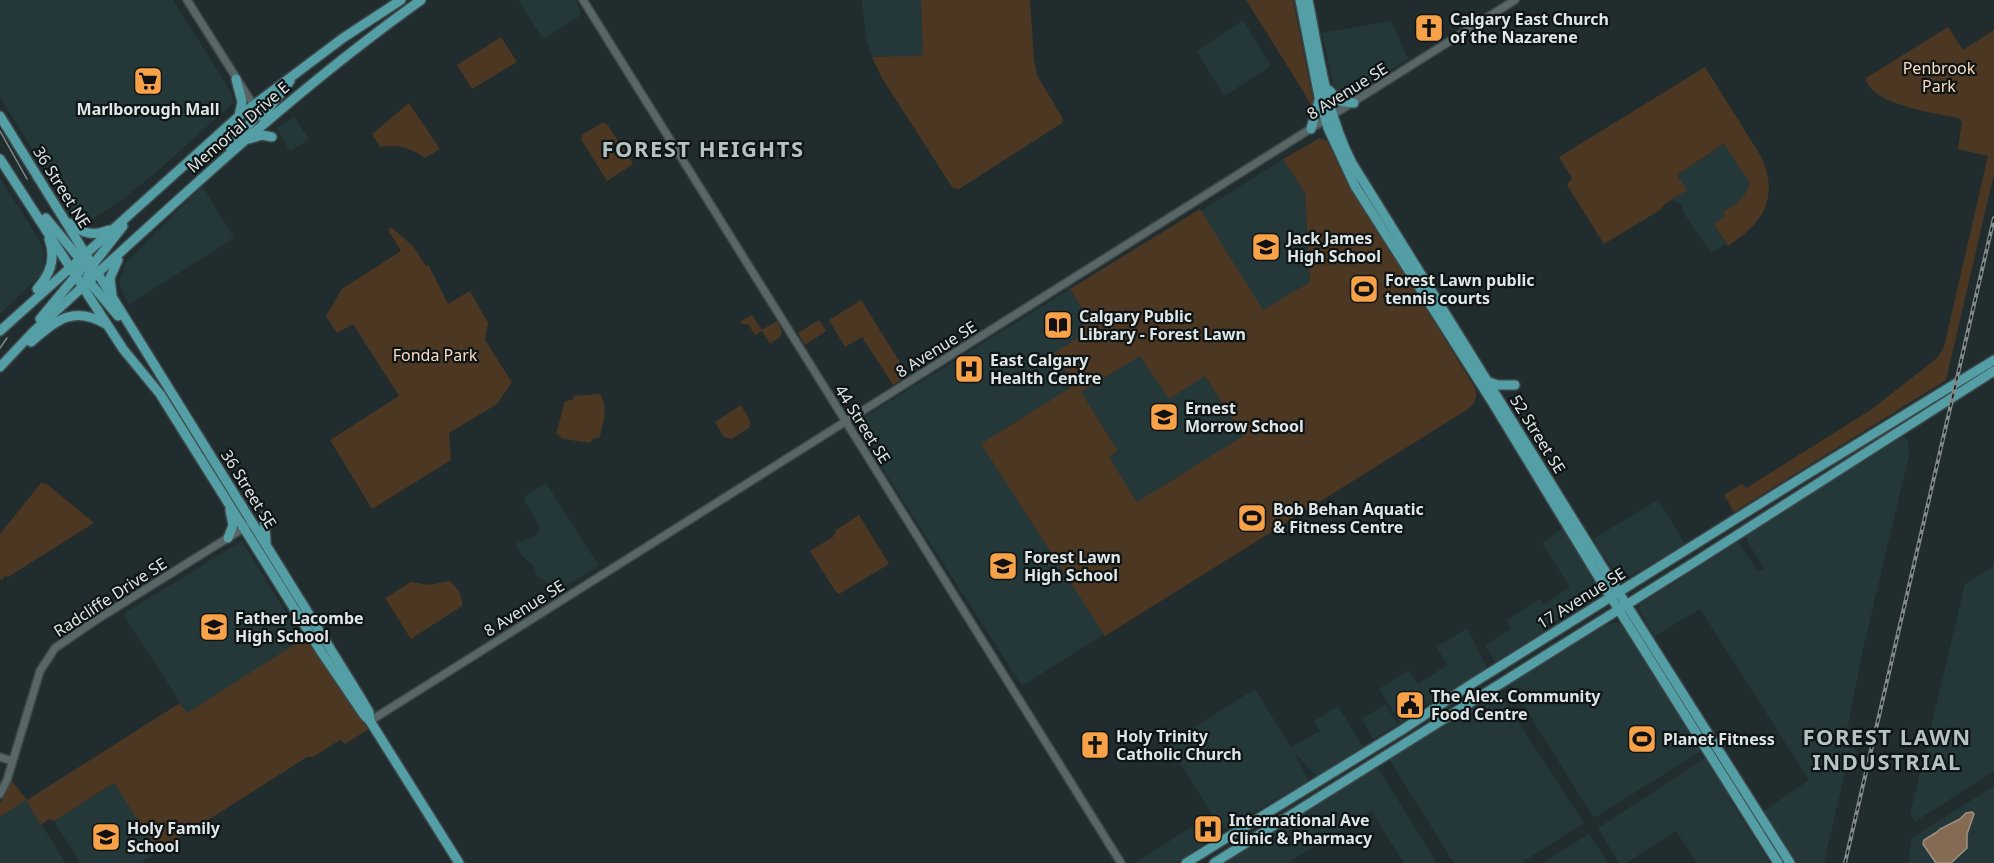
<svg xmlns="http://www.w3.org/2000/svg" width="1994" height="863" font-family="'Noto Sans',sans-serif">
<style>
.built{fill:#24383a}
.green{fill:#4c3722;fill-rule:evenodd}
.water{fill:#856b54;stroke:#a09080;stroke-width:1.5}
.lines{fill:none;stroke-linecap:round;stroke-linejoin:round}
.minor-casing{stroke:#3d4748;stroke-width:10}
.major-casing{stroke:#3d4748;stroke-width:12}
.minor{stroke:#596667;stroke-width:7}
.major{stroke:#549ea5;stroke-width:9}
.tram{stroke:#80898b;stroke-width:1.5}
.rail-casing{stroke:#80898b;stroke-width:4}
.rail{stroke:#0f1414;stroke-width:1.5;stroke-dasharray:4.5;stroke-linecap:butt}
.labels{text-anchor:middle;stroke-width:4.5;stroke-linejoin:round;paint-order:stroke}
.poi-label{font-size:16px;font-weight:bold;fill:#dfe6e7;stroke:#0f1414;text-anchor:start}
.park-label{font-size:16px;fill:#f9dcc3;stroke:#0f1414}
.street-label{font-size:16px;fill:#dfe6e7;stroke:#0f1414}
.district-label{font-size:22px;font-weight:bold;letter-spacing:1.5px;fill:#b4c2c4;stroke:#0f1414}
</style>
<rect width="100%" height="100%" fill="#212c2e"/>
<!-- built -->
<g class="built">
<path d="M0,0H173L231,92L234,102L161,168L122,200L87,222L79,224L0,97Z"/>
<path d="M518,0H576L581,15L543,39Z"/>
<path d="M862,0H921L923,55L872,57L866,37Z"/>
<path d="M1243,20L1271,66L1224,96L1197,51Z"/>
<path d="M1391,21L1408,59L1352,94L1342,96L1335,91L1322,33Z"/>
<path d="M294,117L309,139L290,151L276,128Z"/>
<path d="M1725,144L1750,183L1747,193L1741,200L1723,212L1725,216L1714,224L1726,244L1711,253L1685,215L1682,205L1672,200L1686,190L1677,175Z"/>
<path d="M1283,159L1305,193L1310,282L1263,311L1201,211Z"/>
<path d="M0,178L43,246L45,271L0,314Z"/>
<path d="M202,186L234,238L128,305L119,283L125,264Z"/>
<path d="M1070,289L1087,318L1084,320L1082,328L1085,333L1071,374L1073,378L1072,384L1070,388L982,443L983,447L1104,634L1022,686L861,435V419Z"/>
<path d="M1140,356L1205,376L1243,436L1137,502L1109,457L1118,452L1081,392Z"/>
<path d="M1902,437H1905L1908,442L1909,455L1864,645L1846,734L1857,753L1846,767L1824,863H1796L1764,811L1809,780L1700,609L1655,636L1639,610L1640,604L1738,542L1758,571L1764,569L1748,542L1746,537L1748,533Z"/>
<path d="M546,483L599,566L558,590L536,575L533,565L522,556L515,544L537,535L540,527L523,498Z"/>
<path d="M1658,500L1685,544L1627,578L1618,577L1593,539Z"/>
<path d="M1563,528L1602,590L1598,597L1555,622L1543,632L1495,662L1485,645L1511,629L1506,620L1540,599L1544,605L1570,587L1542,543Z"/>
<path d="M242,541L303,640L187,713L123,614Z"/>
<path d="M1994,566V771L1916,821L1910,815L1965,584Z"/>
<path d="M1613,623H1620L1701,751L1594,818L1510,684L1606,625Z"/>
<path d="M1467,628L1487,668L1424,706L1401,723L1379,689L1409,670L1418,684L1447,665L1437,647Z"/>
<path d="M1255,689L1291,747L1320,731L1315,723L1316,720L1338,706L1363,747L1316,776L1294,752L1308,780L1303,784L1225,829L1215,817L1222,832L1176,863H1135L1212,814L1168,744Z"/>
<path d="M1499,692L1584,823L1521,863H1454L1389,759Z"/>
<path d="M1385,704L1398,725L1373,739L1362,719Z"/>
<path d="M1705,758L1730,795L1728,797L1770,863H1697L1676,831L1626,863H1619L1598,828Z"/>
<path d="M1377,766L1437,863H1404L1371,811L1288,863H1222Z"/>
<path d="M114,783L158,852L141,863H79L76,856L54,821Z"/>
<path d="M1994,786V863H1908L1911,846L1910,839Z"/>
<path d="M26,800L65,862L66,863H0V817Z"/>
<path d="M1589,834L1608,863H1542Z"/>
</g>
<!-- green -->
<g class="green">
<path d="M921,0H1030L1034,59L1037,75L1063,119L1062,123L959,189L953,188L950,184L882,78L872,57L923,55Z"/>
<path d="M1246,0H1293L1313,100L1314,112L1303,91Z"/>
<path d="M1948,27L1963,50L1994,30V174L1946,380L1734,512L1724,495L1742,484L1746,488L1872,409L1937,358L1944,347L1988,156L1958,149L1962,122L1958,118C1936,113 1870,105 1866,78Z"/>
<path d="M501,37L517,62L472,89L457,65Z"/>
<path d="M1705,67L1762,158C1779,199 1763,223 1728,246L1714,224L1725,216L1723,212C1736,204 1745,199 1750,183L1724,144L1677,175L1687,190L1665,204L1660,210L1604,244L1567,185L1572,178L1559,157Z"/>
<path d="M409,103L440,149L425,158C412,148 396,144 380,147L372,134Z"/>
<path d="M602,123L607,124L633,164L607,181L581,139L582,135Z"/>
<path d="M1320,138L1327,141L1345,178L1475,388C1478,397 1475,403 1468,409L1105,636L983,447L982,443L1070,388L1073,378L1066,371L1054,353L1085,333L1082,329L1084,320L1087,317L1070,289L1200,209L1263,310L1310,282L1305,193L1283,159ZM1140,356L1169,399L1205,376L1243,436L1137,502L1109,457L1118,451L1081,392Z"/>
<path d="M391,227L413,246L426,266L428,265C436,278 441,291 448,304L470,291L488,323L485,340L512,382L497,404L449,433L451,460L372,509L330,440L399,396L353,324L337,333L326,316L342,289L401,251L388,230Z"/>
<path d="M861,300L908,375L893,385L862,337L845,347L829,320Z"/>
<path d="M752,315L762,330L777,321L782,332L780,337L770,344L762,331L755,335L748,324H741V321Z"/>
<path d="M819,320L826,331L805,345L798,333Z"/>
<path d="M600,394C609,409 603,421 600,437L593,439L590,443L564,439L556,434L565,401L572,400L574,396Z"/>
<path d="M741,405L750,421V427L732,439L724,437L715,422Z"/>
<path d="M41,483L47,484L94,523L8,577L5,576L2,580L0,579V534Z"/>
<path d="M859,515L889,564L839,594L836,592L810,551L833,537L836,530Z"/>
<path d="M449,581C456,585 464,598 462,606L411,639L385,598L411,582L429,585Z"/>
<path d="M308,636L369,729L345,744L340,740L313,757H307L158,852L114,783L54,821L49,819L41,825L26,800L0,817V803L12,781L27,800L180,703L187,713Z"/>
</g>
<!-- water -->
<path class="water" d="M1972,812L1974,814L1967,834V848L1951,863H1936L1923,844L1924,840L1937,832L1940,829L1960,819L1966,813Z"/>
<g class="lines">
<!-- minor casing -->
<g class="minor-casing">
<g id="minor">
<path d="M187,0L256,109"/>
<path d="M583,0L1121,863"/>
<path d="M370,721L1515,0"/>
<path d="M0,757L12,761"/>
<path d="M0,794L7,780L40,671L55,648L96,620L247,526"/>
</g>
</g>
<!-- major casing -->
<g class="major-casing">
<g id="major">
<path d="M1300,0L1319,97L1328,128L1355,186L1491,400L1607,591L1778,863"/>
<path d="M1308,0C1319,54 1326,113 1352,163L1602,566L1790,863"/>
<path d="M236,79L242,102L239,116"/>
<path d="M1329,90L1339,101L1354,103"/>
<path d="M0,116L359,695L369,712L370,721"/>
<path d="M264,122L266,112L290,81"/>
<path d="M1311,129L1319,100"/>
<path d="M249,139L262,135L272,137"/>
<path d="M230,147L258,114"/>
<path d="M0,159L123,349L160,394L322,653L364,715L370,721L459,863"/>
<path d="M46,218L83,263"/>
<path d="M69,223C83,233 92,237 109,230"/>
<path d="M87,279L118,316"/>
<path d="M84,284L95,262L123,226"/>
<path d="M37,289C51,274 56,258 49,239"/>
<path d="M112,295L110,278L118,260"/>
<path d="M40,319L80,271L85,264V253"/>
<path d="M0,331L239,116L343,38L401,0"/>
<path d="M31,342C57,320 73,305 106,324"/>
<path d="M0,367L33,332C159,218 282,99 421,0"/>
<path d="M1489,382L1498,385H1515"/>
<path d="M264,516L266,542"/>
<path d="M228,538L233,525L230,510"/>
<path d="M1186,863L1402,730L1470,685L1798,480L1994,360"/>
<path d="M1214,863L1698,560L1994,371"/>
</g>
</g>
<!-- minor -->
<use href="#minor" class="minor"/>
<!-- major -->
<use href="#major" class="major"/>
<!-- tram -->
<g class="tram">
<path d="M0,131L27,179"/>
<path d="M0,348L7,338"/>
</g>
<!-- rail casing -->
<g class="rail-casing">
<path id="rail" d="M1845,863L1994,218"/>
</g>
<!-- rail -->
<use href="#rail" class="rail"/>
</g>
<!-- icons -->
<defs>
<g id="church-square" transform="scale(1.5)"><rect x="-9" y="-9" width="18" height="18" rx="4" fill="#f7a148" stroke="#0f1414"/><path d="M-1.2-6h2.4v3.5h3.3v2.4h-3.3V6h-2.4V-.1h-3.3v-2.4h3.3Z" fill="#111"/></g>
<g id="supermarket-square" transform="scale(1.5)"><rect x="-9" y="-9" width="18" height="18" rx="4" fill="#f7a148" stroke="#0f1414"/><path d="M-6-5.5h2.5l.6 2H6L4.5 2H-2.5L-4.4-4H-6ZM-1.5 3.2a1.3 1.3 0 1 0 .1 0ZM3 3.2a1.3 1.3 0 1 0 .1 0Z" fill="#111"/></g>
<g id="school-square" transform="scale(1.5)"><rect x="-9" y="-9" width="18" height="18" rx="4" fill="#f7a148" stroke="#0f1414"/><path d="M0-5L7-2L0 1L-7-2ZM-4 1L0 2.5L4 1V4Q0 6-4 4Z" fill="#111"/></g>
<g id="stadium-square" transform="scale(1.5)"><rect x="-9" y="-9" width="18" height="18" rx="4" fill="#f7a148" stroke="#0f1414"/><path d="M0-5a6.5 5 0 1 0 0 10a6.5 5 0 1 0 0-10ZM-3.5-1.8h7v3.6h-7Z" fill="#111"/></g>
<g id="library-square" transform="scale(1.5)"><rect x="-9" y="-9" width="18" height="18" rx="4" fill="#f7a148" stroke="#0f1414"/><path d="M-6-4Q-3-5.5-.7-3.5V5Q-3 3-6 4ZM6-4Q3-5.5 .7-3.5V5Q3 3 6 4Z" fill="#111"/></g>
<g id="hospital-square" transform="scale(1.5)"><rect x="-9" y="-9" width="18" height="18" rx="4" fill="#f7a148" stroke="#0f1414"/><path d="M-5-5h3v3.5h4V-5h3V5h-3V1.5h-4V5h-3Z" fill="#111"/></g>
<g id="civic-square" transform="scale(1.5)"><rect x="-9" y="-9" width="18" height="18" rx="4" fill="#f7a148" stroke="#0f1414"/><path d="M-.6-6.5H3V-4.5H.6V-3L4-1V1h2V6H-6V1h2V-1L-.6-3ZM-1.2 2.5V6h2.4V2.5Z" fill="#111"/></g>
</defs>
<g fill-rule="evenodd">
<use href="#church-square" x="1429" y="28"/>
<use href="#supermarket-square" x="148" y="81"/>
<use href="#school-square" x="1266" y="247"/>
<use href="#stadium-square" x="1364" y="289"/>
<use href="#library-square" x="1058" y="325"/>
<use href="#hospital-square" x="969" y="369"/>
<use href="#school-square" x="1164" y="417"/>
<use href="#stadium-square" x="1252" y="518"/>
<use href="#school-square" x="1003" y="566"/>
<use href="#school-square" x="214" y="627"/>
<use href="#civic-square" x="1410" y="705"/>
<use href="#stadium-square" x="1642" y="739"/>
<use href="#church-square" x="1095" y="745"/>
<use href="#hospital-square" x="1208" y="829"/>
<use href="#school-square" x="106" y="837"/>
</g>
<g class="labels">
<!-- poi labels -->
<g class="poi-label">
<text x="1450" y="25">Calgary East Church<tspan x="1450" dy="18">of the Nazarene</tspan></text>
<text x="148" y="115" text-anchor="middle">Marlborough Mall</text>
<text x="1287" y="244">Jack James<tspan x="1287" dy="18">High School</tspan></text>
<text x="1385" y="286">Forest Lawn public<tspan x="1385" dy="18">tennis courts</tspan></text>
<text x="1079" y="322">Calgary Public<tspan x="1079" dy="18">Library - Forest Lawn</tspan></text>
<text x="990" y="366">East Calgary<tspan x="990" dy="18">Health Centre</tspan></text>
<text x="1185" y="414">Ernest<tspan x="1185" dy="18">Morrow School</tspan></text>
<text x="1273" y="515">Bob Behan Aquatic<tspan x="1273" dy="18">&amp; Fitness Centre</tspan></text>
<text x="1024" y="563">Forest Lawn<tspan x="1024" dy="18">High School</tspan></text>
<text x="235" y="624">Father Lacombe<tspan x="235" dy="18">High School</tspan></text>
<text x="1431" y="702">The Alex. Community<tspan x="1431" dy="18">Food Centre</tspan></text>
<text x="1116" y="742">Holy Trinity<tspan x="1116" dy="18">Catholic Church</tspan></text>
<text x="1663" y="745">Planet Fitness</text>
<text x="1229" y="826">International Ave<tspan x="1229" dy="18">Clinic &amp; Pharmacy</tspan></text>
<text x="127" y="834">Holy Family<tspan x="127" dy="18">School</tspan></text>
</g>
<!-- park labels -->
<g class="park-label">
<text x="1939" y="74">Penbrook<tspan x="1939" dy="18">Park</tspan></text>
<text x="435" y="361">Fonda Park</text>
</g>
<!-- street labels -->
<g class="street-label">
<text transform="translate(1347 91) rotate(-32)" y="6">8 Avenue SE</text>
<text transform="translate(238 127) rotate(-41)" y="6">Memorial Drive E</text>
<text transform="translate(62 187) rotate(58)" y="6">36 Street NE</text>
<text transform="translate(936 349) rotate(-32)" y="6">8 Avenue SE</text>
<text transform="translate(863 424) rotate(58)" y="6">44 Street SE</text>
<text transform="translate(1538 434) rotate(58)" y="6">52 Street SE</text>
<text transform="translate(249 489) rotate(58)" y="6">36 Street SE</text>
<text transform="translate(110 597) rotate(-33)" y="6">Radcliffe Drive SE</text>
<text transform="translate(1581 598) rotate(-32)" y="6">17 Avenue SE</text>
<text transform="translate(524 608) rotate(-32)" y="6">8 Avenue SE</text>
</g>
<!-- district labels -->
<g class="district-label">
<text x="703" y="157">FOREST HEIGHTS</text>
<text x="1887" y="745">FOREST LAWN<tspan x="1887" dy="25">INDUSTRIAL</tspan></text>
</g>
</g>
</svg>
